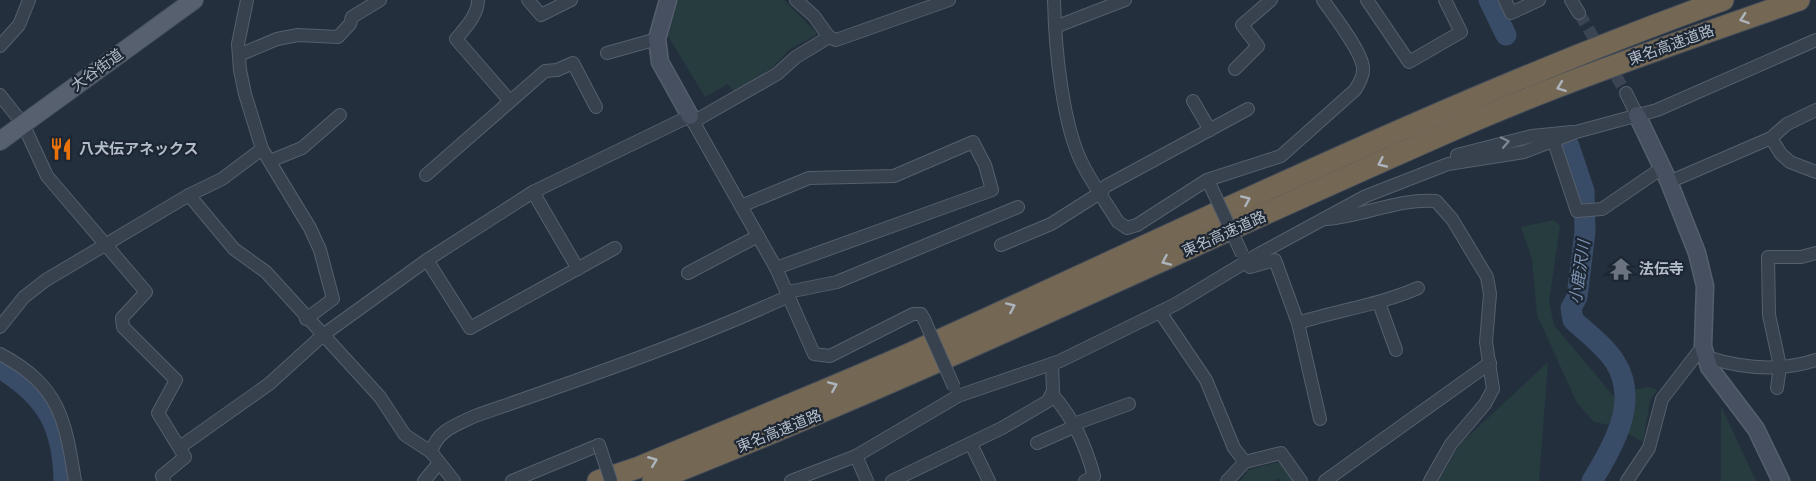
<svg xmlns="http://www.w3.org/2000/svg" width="1816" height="481" font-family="Arial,'Noto Sans JP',sans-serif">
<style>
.green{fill:#263c3f}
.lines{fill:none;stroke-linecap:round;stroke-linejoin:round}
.river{stroke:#394c67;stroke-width:21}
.street-tunnel{stroke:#3a4453;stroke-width:12;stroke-dasharray:12 6;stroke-linecap:butt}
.street-casing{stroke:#565f6c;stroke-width:14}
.secondary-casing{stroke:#565f6c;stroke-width:19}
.primary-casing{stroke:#414a57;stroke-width:20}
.highway-casing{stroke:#434c59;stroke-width:23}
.street{stroke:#38414e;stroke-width:12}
.secondary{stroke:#465061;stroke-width:16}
.primary{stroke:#56606e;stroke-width:18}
.highway{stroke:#746855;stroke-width:21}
.street-bridge-casing{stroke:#565f6c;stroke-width:14;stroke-linecap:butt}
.street-bridge{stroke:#38414e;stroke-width:12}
.oneway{stroke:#aeb4bd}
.oneway2{stroke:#7c8592}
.labels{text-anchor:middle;stroke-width:4.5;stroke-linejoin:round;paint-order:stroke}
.street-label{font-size:15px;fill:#b4bcc9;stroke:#1d2633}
.poi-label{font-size:15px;font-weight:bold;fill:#b4bcc9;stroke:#1d2633;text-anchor:start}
.water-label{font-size:16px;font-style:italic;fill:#7c92b1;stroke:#1d2633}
</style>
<rect width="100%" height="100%" fill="#242f3e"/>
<!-- green -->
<g class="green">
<path d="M677,0H784L818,34L790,49L772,68L733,91L728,84L705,97L668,36Z"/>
<path d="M1554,220L1560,226L1549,302L1554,325L1616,399L1610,425L1594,422L1577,403L1537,315L1532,259L1521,227Z"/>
<path d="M1548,362L1539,481H1438L1461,443Z"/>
<path d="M1649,387L1657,390L1650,401L1643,442L1621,430L1631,390Z"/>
<path d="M1721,406L1756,481H1721Z"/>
<path d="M1277,462L1284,465L1294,481H1281L1278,478L1274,481H1240L1249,470Z"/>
</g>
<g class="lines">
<!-- river -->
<g class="river">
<path d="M1489,0L1506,35"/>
<path d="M1569,146L1584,191L1585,232L1577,297L1571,308L1573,320C1586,332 1605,346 1615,362C1640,401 1613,447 1592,481"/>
<path d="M0,368C47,397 63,426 64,481"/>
</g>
<!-- street-tunnel -->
<path class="street-tunnel" d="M1579,13L1626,93"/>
<!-- street casing -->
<g class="street-casing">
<g id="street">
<path d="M247,0L238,44L240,70L245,94L262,149L310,228L320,250L333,299L306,319"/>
<path d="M478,0C478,15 465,28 456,39L509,100"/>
<path d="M528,0L541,15L571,0"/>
<path d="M1054,0C1055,46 1062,127 1084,167C1094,186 1107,204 1118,222L1127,228L1137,225L1207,180L1281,156L1355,90C1359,84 1364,75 1363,67C1361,50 1333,15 1323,0"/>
<path d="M1367,0L1409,62L1461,32L1445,0"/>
<path d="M1505,0L1511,13L1539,0"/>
<path d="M1571,0L1579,13"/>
<path d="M1055,27L1125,0"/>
<path d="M829,37L836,40L949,0"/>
<path d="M0,46L19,25L29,0"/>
<path d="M607,53L657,39"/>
<path d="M239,55L277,39L298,35L338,37L350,24L352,17L380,0"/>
<path d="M1235,69L1258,46L1242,25L1271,0"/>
<path d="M1626,93L1637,115"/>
<path d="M0,95L23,124L47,176L146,292L122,318L123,327L176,380L158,413L185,457L162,476L164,481"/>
<path d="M1193,101L1210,130"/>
<path d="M693,122L777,74L796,57L829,37L814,16L796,0"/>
<path d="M1771,138L1781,154L1790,162L1816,172"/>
<path d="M1554,142L1577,211L1602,209L1662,168"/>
<path d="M1457,155L1532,136L1572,132"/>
<path d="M270,161L302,148L340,115"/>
<path d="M426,175L545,71L557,70L573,63L596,107"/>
<path d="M1669,182L1771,138L1787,124L1816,110"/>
<path d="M533,192L578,269"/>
<path d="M189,195L234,249L266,272L380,397L405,435L431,452L454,481"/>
<path d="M741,206L809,178L894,176L973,142L985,165L992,190L776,268"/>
<path d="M1327,219C1364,216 1399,198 1436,201L1452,219L1487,277L1490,294L1486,342L1493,389L1485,404L1451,444L1430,481"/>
<path d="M1001,245L1051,224L1100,193L1106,186L1248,109"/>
<path d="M427,260L470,328L615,248"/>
<path d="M1245,261L1250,267L1275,260L1298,323L1320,419"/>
<path d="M688,273L758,236"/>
<path d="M788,292L837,282L1018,207"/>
<path d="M1379,303L1396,350"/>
<path d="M1160,312L1206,380L1234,448L1245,462L1281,453L1301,481"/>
<path d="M1298,323C1338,310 1379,305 1418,288"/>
<path d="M0,327L24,297L46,280L189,195L222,179L262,149"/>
<path d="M0,354C60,386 65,419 75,481"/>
<path d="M1706,357C1741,368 1780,372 1816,360"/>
<path d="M1777,388L1780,366L1769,315L1768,257H1801L1816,253"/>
<path d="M1052,394C1074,419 1085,444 1094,476L1085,481"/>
<path d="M1074,424L1129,404"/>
<path d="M1037,443L1076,426"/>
<path d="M971,444L989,481"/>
<path d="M180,447L269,384L323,335L427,260L533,192L690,116L776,268L814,354L830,356L913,314H921L924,319"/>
<path d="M431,452C438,430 456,425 475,416C581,379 687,343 789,296"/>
<path d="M856,456L867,481"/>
<path d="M424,481L439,463"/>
<path d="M512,481L599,445"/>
<path d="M791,481L856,456L958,396L1060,361L1176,304L1259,254L1366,196L1448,164L1524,152L1576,132L1657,110L1816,40"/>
<path d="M892,481L1002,428L1048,401L1053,391L1052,364"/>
<path d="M1227,481L1245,462"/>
<path d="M1325,481L1490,363"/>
<path d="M1627,481L1649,448L1662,399L1703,346"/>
</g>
</g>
<!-- secondary casing -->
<g class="secondary-casing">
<g id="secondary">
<path d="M668,0L657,39L660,62L690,116"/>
<path d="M1637,115L1669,182L1697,253L1705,286L1703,346L1709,367L1756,429L1781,481"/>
</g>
</g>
<!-- primary casing -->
<g class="primary-casing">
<path id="primary" d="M0,141L194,0"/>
</g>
<!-- highway casing -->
<g class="highway-casing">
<g id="highway">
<path d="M598,481L637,468C728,430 820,393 911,353C1180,232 1445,100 1723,0"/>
<path d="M653,481C931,372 1198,241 1471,122C1578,76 1689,39 1799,0"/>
</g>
</g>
<!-- street -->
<use href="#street" class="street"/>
<!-- secondary -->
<use href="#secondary" class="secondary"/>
<!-- primary -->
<use href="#primary" class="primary"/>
<!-- highway -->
<use href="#highway" class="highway"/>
<!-- street-bridge casing -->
<g class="street-bridge-casing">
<g id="street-bridge">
<path d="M1211,187L1242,254"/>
<path d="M924,319L954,387"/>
<path d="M599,445L611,481"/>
</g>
</g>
<!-- street-bridge -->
<use href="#street-bridge" class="street-bridge"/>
</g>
<!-- one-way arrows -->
<defs><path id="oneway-chevron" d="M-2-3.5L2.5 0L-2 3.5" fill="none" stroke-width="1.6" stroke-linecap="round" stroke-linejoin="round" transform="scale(1.5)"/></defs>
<g class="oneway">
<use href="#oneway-chevron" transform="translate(1744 19) rotate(161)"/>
<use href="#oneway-chevron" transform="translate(1561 87) rotate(159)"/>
<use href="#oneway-chevron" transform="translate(1382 163) rotate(155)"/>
<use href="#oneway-chevron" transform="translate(1246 200) rotate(-24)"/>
<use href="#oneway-chevron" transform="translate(1166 261) rotate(156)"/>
<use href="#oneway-chevron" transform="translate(1011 307) rotate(-24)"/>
<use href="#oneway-chevron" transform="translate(833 386) rotate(-23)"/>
<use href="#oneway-chevron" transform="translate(653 461) rotate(-22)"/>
</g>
<use class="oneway2" href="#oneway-chevron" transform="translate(1505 142) rotate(-12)"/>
<!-- icons -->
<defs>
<g id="restaurant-bare" transform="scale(1.8)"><path d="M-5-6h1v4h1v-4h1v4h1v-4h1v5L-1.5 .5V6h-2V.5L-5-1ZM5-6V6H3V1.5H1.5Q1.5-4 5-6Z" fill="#e8710a" stroke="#1d2633" stroke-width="2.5" paint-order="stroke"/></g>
<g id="temple-bare" transform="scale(1.8)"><path d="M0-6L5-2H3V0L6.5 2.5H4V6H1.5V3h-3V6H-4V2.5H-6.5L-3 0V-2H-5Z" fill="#6b7280" stroke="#1d2633" stroke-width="2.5" paint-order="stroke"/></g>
</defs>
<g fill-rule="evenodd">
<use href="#restaurant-bare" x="61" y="149"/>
<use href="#temple-bare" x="1621" y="269"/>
</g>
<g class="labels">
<!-- street labels -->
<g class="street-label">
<text transform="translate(1671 45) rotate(-20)" y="5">東名高速道路</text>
<text transform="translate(97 70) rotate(-36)" y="5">大谷街道</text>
<text transform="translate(1224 234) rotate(-24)" y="5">東名高速道路</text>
<text transform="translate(779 431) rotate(-22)" y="5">東名高速道路</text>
</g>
<!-- poi labels -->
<g class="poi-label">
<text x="79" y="154">八犬伝アネックス</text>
<text x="1639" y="274">法伝寺</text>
</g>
<!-- water labels -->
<g class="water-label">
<text transform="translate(1579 272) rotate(-82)" y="6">小鹿沢川</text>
</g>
</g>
</svg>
